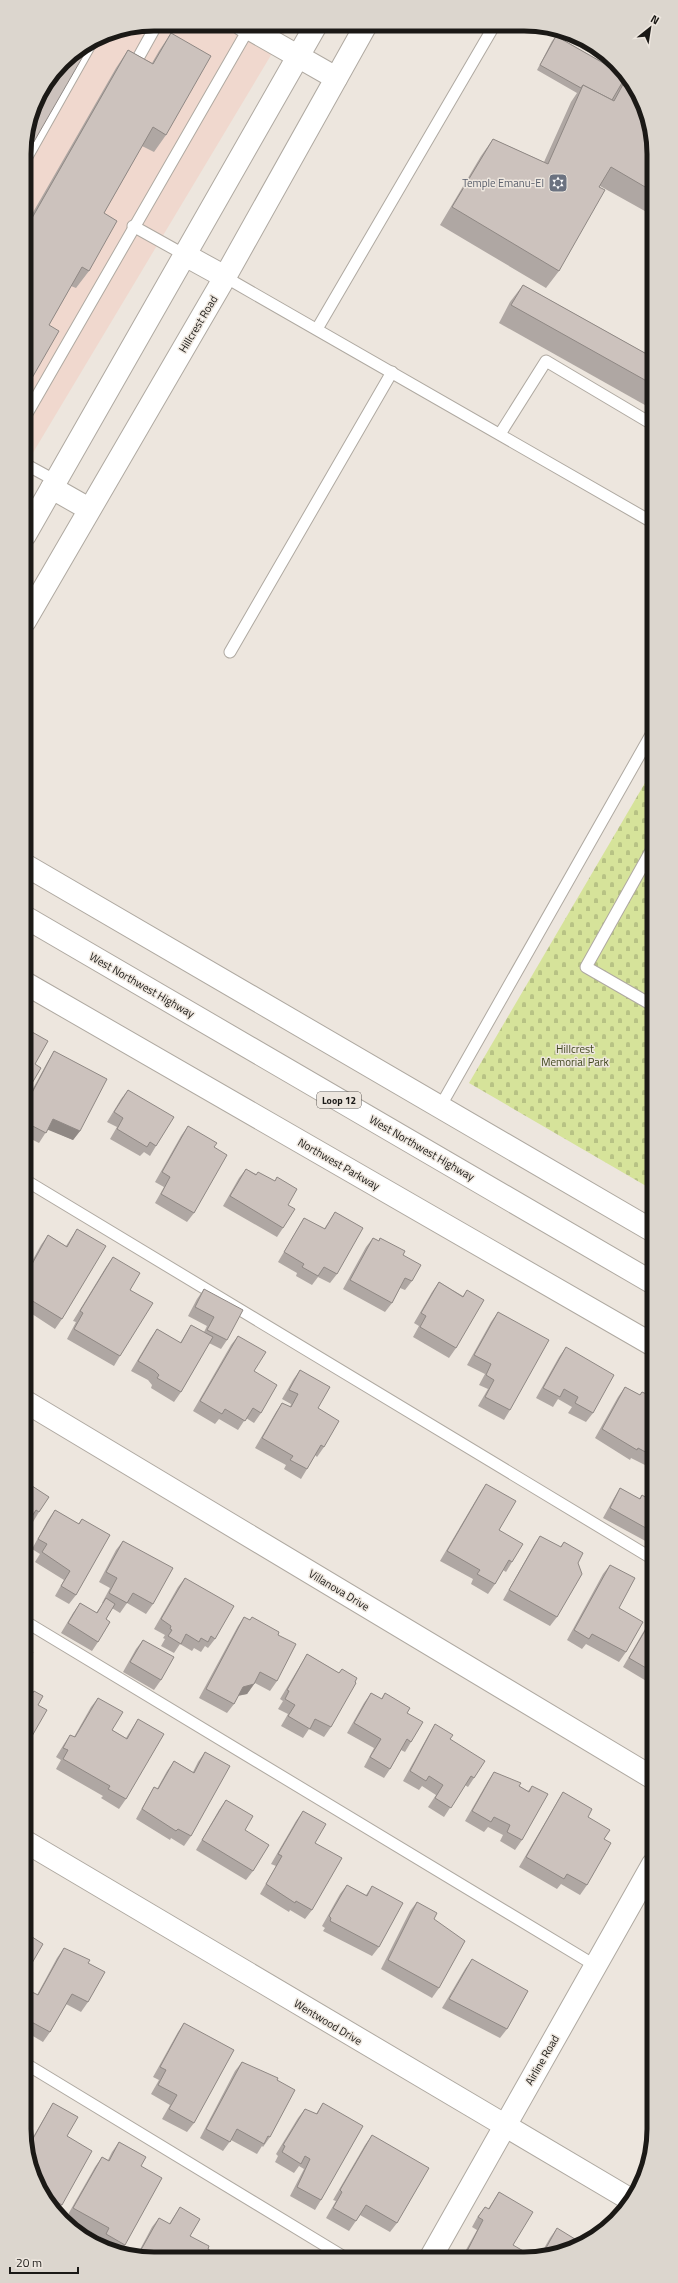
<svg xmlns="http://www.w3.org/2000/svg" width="678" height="2283" font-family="'Titillium Web',sans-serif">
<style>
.commercial{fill:#f0d8ce}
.cemetery{fill:url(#cemetery-stones)}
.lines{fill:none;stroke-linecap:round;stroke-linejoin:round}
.lane-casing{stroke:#afa9a1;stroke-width:13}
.street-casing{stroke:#afa9a1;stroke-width:24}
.secondary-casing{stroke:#afa9a1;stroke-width:24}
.primary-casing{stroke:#afa9a1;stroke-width:24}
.lane{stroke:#fff;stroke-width:11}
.street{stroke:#fff;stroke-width:22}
.secondary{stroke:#fff;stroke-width:22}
.primary{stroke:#fff;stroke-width:22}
.wall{fill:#afa7a3}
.shaded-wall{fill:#8f8884}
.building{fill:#ccc2bd;stroke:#8f8884}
.labels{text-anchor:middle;stroke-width:3;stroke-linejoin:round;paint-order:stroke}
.shield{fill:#ede6de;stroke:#5a5652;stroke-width:1}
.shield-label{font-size:10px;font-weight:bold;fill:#1b1916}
.worship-label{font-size:11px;fill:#5b616d;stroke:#ede6de;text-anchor:end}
.street-label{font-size:11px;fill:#1b1916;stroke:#ede6de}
.park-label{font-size:11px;fill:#3f461c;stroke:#ede6de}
.rim{fill:none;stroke:#1b1916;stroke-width:5}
</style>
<defs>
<pattern id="cemetery-stones" width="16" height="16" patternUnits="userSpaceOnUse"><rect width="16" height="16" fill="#d6e39a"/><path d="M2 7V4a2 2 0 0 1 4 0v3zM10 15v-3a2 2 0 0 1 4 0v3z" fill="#b7c284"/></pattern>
</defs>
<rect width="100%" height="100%" fill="#ede6de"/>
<!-- commercial -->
<path class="commercial" d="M154,24L289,25L25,466L24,146L62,62L105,34Z"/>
<!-- cemetery -->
<path class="cemetery" d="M652,771L653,1190L469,1083Z"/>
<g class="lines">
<!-- lane casing -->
<g class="lane-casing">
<g id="lane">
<path d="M132,69L157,24"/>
<path d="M24,162L91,43"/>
<path d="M133,226L185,255"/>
<path d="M225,277L652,522"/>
<path d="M317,329L494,26"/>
<path d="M25,417L249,28"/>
<path d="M500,434L546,361L652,424"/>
<path d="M25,464L56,481"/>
<path d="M230,652L392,372"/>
<path d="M652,849L586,967L652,1005"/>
<path d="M440,1107L652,733"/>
<path d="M25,1180L653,1559"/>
<path d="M26,1622L596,1966"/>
<path d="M26,2064L344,2257"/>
</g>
</g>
<!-- street casing -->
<g class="street-casing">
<g id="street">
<path d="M243,25L336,78"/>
<path d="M25,983L653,1345"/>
<path d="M26,1402L653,1778"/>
<path d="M26,1842L631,2200"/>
<path d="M431,2257L653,1864"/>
</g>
</g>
<!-- secondary casing -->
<g class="secondary-casing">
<g id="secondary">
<path d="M185,255L225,277"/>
<path d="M52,488L89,509"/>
<path d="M25,535L316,25"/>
<path d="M25,621L225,277L366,25"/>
</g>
</g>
<!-- primary casing -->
<g class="primary-casing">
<g id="primary">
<path d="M25,865L653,1231"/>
<path d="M25,917L653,1283"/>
</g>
</g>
<!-- lane -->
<use href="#lane" class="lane"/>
<!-- street -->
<use href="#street" class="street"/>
<!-- secondary -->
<use href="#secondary" class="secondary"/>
<!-- primary -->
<use href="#primary" class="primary"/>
</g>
<!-- wall -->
<g class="wall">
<path d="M171,33L166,135L154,152L142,146L104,213L89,271L76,288L71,286L49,325L28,385L25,390L24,228L116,68L128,50L152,63L159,51Z"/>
<path d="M556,36L625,75L640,96L652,129V215L600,186L559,271L546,288L440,225L481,156L493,139L544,162L571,102L577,93L537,70L552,41Z"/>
<path d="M523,285L652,357V409L499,323L510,302Z"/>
<path d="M54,1051L80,1131L73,1140L48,1129L39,1143L25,1136V1103L48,1061Z"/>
<path d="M128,1090L156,1146L150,1156L144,1152L140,1156L110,1139L117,1127L107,1122L121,1099Z"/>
<path d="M188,1126L214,1147L194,1213L187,1222L155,1203L164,1187L155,1182L181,1136Z"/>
<path d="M246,1169L256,1174L275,1181L277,1177L288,1205L283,1228L277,1237L223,1206L239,1178Z"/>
<path d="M335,1212L337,1274L330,1283L318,1277L312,1285L296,1276L297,1273L278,1262L298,1228L304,1218L324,1229Z"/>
<path d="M77,1229L62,1319L55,1329L26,1310V1272L41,1245L48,1235L66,1246Z"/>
<path d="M373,1238L403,1255L412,1281L405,1290L400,1288L392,1303L385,1312L343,1289L366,1247Z"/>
<path d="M113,1257L130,1290L120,1356L114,1366L67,1339L76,1322L73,1321L106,1267Z"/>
<path d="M439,1282L463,1296L467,1290L456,1348L449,1358L413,1337L419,1326L414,1323L432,1292Z"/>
<path d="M204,1289L227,1340L221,1349L209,1343L181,1392L174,1402L151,1388L152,1385L148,1380L131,1371L150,1339L157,1329L180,1343L191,1325L204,1332L207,1326L188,1316L197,1299Z"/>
<path d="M498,1312L510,1410L504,1420L478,1406L488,1389L479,1385L485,1374L467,1365L491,1322Z"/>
<path d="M238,1336L254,1371L261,1413L254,1423L246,1418L238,1430L219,1419L215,1424L193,1411L231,1345Z"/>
<path d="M566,1347L593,1413L586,1422L568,1413L572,1407L558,1399L553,1407L536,1398L559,1357Z"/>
<path d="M300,1370L318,1408L324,1447L317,1457L315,1455L307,1469L301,1479L284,1469L286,1465L255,1448L276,1412L282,1403L290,1407L291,1404L282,1399L293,1380Z"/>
<path d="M625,1387L640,1395L642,1392L653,1403V1457L647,1466L631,1458L630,1460L595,1438L618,1397Z"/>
<path d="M26,1482L39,1512L33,1522L30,1520Z"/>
<path d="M486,1484L499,1530L512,1562L506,1572L503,1570L495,1584L488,1594L471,1584L473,1579L440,1561L480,1493Z"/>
<path d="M620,1488L639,1499L642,1495L653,1502V1542L651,1544L603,1518L614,1498Z"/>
<path d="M55,1510L78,1524L82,1519L76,1595L69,1604L55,1596L64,1580L35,1562L40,1554L32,1549L48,1520Z"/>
<path d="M540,1536L560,1547L564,1542L578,1563L557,1617L550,1626L503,1600L534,1545Z"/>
<path d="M123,1541L153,1604L146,1614L127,1603L120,1613L112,1608L106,1619L98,1642L92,1651L61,1633L73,1613L80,1603L96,1613L103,1603H102L110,1588L99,1582L116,1550Z"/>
<path d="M610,1565L619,1608L626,1652L619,1662L586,1644L582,1649L567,1640L603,1574Z"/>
<path d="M185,1578L215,1639L208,1648L205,1646L201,1652L194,1648L192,1651L180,1644L174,1653L161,1646L165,1639L163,1638L165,1635L154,1629L178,1587Z"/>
<path d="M653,1615V1685L623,1667Z"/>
<path d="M244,1617L278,1635L277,1681L270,1691L255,1683L247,1694L238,1696L234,1704L227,1713L199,1698L238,1626Z"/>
<path d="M143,1640L161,1680L154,1690L123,1672L136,1649Z"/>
<path d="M307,1654L339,1673L342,1669L331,1727L324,1737L309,1729L303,1738L281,1726L288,1714L278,1709L283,1701L280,1699Z"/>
<path d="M371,1693L381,1699L385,1693L407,1713L411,1742L405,1752L401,1750L390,1769L384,1778L364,1767L374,1748L347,1733L364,1703Z"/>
<path d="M98,1698L112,1730L126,1738L138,1719L126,1799L119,1809L101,1798L103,1796L56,1769L61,1760L56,1757L64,1744L70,1735L74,1737L91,1707Z"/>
<path d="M435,1724L450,1739L474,1778L468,1787L465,1785L444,1817L428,1807L436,1795L422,1786L419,1790L403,1781L429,1734Z"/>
<path d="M205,1752L191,1836L184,1846L171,1838L170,1840L136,1819L148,1797L154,1787L157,1789L167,1771L174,1761L193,1772L198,1762Z"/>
<path d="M494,1772L528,1791L532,1786L522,1840L515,1850L500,1841L503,1835L488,1827L484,1832L465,1821L488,1781Z"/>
<path d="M563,1792L588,1817L587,1885L580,1895L561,1884L557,1889L519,1867L557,1802Z"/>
<path d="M226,1800L245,1830L253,1871L246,1880L196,1850L219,1810Z"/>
<path d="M303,1811L315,1843L312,1910L305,1919L290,1910L289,1912L260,1894L276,1866L271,1864L296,1821Z"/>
<path d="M347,1885L366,1895L372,1886L379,1947L372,1956L323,1931L325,1928L322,1926L340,1894Z"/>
<path d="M417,1902L434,1919L439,1988L432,1998L381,1969L410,1911Z"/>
<path d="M64,1948L88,1963V2002L81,2012L66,2004L50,2032L43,2042L26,2032V2001L32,1992L37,1995L57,1958Z"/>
<path d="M472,1959L507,2029L500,2038L442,2008L465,1969Z"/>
<path d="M184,2023L194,2123L187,2132L162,2119L170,2105L151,2094L159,2080L153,2077L178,2032Z"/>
<path d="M242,2062L277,2080L270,2137L263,2147L262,2146L257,2154L231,2140L223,2151L200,2138L235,2071Z"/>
<path d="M53,2103L67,2136L62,2205L57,2213L38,2187L26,2154V2149L47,2113Z"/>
<path d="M323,2103L321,2200L315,2210L290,2196L304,2169L299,2166L294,2173L275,2162L278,2156L276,2154L298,2118L305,2109L316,2114Z"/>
<path d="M372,2135L397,2223L390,2232L360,2215L349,2231L326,2218L336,2201L333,2200L365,2145Z"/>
<path d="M119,2142L141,2166L125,2245L120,2253L110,2250L99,2244L102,2238L66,2218L95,2167L102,2157L108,2160L112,2152Z"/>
<path d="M499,2192L513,2245L523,2257H462L477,2230L472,2227L478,2216L485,2207L488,2209Z"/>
<path d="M180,2207L190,2236L208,2249V2257H136L152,2227L159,2218L169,2224Z"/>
<path d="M557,2228L549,2257H539L550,2238Z"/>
</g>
<!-- shaded-wall -->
<g class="shaded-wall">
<path d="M53,1119L80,1131L73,1140L46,1129Z"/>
<path d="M254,1684L247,1694L236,1696L243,1687Z"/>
</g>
<!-- building -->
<g class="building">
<path d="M171,33L211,56L166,135L153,127L104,213L117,221L89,271L82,267L49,325L59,331L28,385L25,384L24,232L128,50L153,64Z"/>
<path d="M556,36L626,76L612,100L583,85L581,88L540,65Z"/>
<path d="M90,44L24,159V146L34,104L62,62Z"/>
<path d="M627,77L640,96L652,129V191L611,167L599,187L605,190L559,271L452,207L493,139L548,164L583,85L614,101Z"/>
<path d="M523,285L652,357V384L511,305Z"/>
<path d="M25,1028L48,1041L35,1064L41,1068L25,1095Z"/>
<path d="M54,1051L107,1079L80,1131L53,1119L46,1133L25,1122V1106Z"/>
<path d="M128,1090L174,1117L156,1146L150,1142L147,1147L117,1129L123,1118L114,1112Z"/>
<path d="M188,1126L217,1143L214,1147L227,1155L194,1213L161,1194L170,1177L162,1172Z"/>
<path d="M246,1169L256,1175L258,1172L275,1181L277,1177L297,1189L288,1205L295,1209L283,1228L230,1196Z"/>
<path d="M335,1212L363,1228L337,1274L324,1267L318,1276L302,1267L304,1264L284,1252L304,1218L325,1229Z"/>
<path d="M77,1229L106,1246L62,1319L26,1297V1275L48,1235L67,1247Z"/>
<path d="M373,1238L379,1241L380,1238L405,1251L403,1255L421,1265L412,1281L405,1278L392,1303L350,1280Z"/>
<path d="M113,1257L140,1273L130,1290L153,1303L120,1356L74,1329L83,1313L80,1311Z"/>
<path d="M439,1282L463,1297L467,1290L484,1300L456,1348L420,1327L426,1316L421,1313Z"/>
<path d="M204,1289L243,1310L227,1340L207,1330L214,1317L195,1307Z"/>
<path d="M498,1312L549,1340L510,1410L485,1397L494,1380L486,1375L491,1364L474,1355Z"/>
<path d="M191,1325L213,1337L181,1392L157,1378L159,1375L155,1371L138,1361L157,1329L181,1343Z"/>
<path d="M238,1336L266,1352L254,1371L277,1385L261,1413L253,1408L245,1421L225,1409L222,1414L200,1401Z"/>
<path d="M566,1347L614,1375L593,1413L575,1403L578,1397L564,1389L560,1397L543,1388Z"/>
<path d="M300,1370L330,1387L318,1408L339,1421L324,1447L321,1445L307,1469L290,1460L293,1456L262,1438L282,1403L291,1407L298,1394L289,1390Z"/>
<path d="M625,1387L640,1395L642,1392L653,1397V1401L652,1402L653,1403V1456L638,1448L637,1450L602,1429Z"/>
<path d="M26,1482L49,1497L39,1512L36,1510L26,1526Z"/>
<path d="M486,1484L516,1501L499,1530L523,1544L512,1562L509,1560L495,1584L477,1574L480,1570L447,1551Z"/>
<path d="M620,1488L640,1499L642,1495L653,1502V1532L610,1508Z"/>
<path d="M55,1510L79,1524L82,1519L110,1535L76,1595L61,1586L70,1571L42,1552L47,1544L38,1539Z"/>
<path d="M26,1532L28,1534L26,1538Z"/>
<path d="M540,1536L561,1547L564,1542L583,1553L578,1563L582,1574L557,1617L509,1590Z"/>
<path d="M123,1541L173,1568L153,1604L133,1593L127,1603L109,1593L117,1578L106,1572Z"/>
<path d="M610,1565L635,1578L619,1608L643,1622L626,1652L592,1634L589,1639L574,1630Z"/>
<path d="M185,1578L234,1606L215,1639L211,1636L208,1642L201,1638L199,1642L186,1634L181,1644L168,1636L172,1630L170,1629L171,1626L161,1619Z"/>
<path d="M106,1598L115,1604L106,1619L110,1622L98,1642L68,1623L80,1603L97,1613Z"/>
<path d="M244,1617L250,1620L252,1617L279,1632L278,1635L296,1644L277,1681L260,1672L254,1684L243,1687L234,1704L206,1689Z"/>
<path d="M653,1617V1672L629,1658Z"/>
<path d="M143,1640L174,1657L161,1680L130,1662Z"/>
<path d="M26,1648L33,1652L26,1665Z"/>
<path d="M307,1654L339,1673L342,1669L357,1678L355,1682L356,1683L331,1727L315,1719L310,1729L288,1716L295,1705L285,1699L289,1691L287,1690Z"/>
<path d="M34,1691L43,1696L38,1705L47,1710L28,1743L26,1742V1698L29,1699Z"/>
<path d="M371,1693L382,1699L385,1693L410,1708L407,1713L423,1722L411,1742L407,1739L390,1769L370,1757L381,1739L354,1723Z"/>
<path d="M98,1698L123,1712L112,1730L127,1739L138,1719L164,1734L126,1799L108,1789L110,1786L63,1759L68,1750L63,1748L70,1735L75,1737Z"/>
<path d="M435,1724L453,1735L450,1739L485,1761L474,1778L471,1776L451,1808L435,1798L443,1785L429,1776L426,1781L410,1771Z"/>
<path d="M205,1752L230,1766L191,1836L178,1829L176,1831L142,1809L154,1787L158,1789L174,1761L194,1773Z"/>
<path d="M494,1772L521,1783L519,1786L529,1792L532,1786L548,1794L522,1840L507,1832L510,1825L494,1817L491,1822L472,1811Z"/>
<path d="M563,1792L592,1809L588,1817L610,1830L604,1839L611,1843L587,1885L567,1874L564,1879L526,1857Z"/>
<path d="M226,1800L253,1816L245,1830L269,1845L253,1871L202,1840Z"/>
<path d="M303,1811L326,1824L315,1843L342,1858L312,1910L296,1901L295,1903L266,1884L282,1856L278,1854Z"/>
<path d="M347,1885L367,1896L372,1886L403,1903L379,1947L330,1921L331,1918L329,1916Z"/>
<path d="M417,1902L437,1913L434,1919L465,1941L439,1988L388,1960Z"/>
<path d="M26,1933L43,1944L28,1970L26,1969Z"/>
<path d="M64,1948L90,1960L88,1963L105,1972L88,2002L72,1994L50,2032L26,2019V2003L32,1992L38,1995Z"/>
<path d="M472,1959L528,1991L507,2029L449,1999Z"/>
<path d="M184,2023L234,2050L194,2123L169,2109L177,2095L158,2085L166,2070L160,2067Z"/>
<path d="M242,2062L278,2078L277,2080L295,2090L270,2137L268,2136L264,2144L237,2129L230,2142L206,2129Z"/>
<path d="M53,2103L78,2117L67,2136L92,2151L62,2205L42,2193L38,2187L26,2154V2151Z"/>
<path d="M323,2103L363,2126L321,2200L297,2187L310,2159L305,2156L301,2164L282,2152L285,2146L283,2145L305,2109L317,2114Z"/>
<path d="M372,2135L429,2168L397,2223L366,2205L356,2221L333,2208L342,2192L340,2190Z"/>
<path d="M119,2142L146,2157L141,2166L162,2178L125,2245L106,2234L109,2228L73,2208L102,2157L109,2161Z"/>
<path d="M499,2192L533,2212L513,2245L525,2252L523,2257H464L483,2220L478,2217L485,2207L489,2209Z"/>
<path d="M180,2207L200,2219L190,2236L209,2246L208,2249L211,2251L208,2257H141L138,2255L159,2218L170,2224Z"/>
<path d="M557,2228L583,2244L549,2257H541Z"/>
<path d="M224,2251L233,2257H221Z"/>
</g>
<!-- icons -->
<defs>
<g id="synagogue-square" transform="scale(1)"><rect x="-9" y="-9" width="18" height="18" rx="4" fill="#6b7280" stroke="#ede6de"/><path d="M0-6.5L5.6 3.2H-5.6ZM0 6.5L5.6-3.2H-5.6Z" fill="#fff"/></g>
</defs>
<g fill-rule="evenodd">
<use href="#synagogue-square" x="558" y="183"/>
</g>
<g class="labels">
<!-- shield labels -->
<rect class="shield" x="317" y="1092" width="44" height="16" rx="3"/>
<g class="shield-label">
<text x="339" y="1104">Loop 12</text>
</g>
<!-- worship labels -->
<g class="worship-label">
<text x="544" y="187">Temple Emanu-El</text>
</g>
<!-- street labels -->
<g class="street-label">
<text transform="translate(198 324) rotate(-59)" y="4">Hillcrest Road</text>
<text transform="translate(142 985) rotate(30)" y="4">West Northwest Highway</text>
<text transform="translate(422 1148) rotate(30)" y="4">West Northwest Highway</text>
<text transform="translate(339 1164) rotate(30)" y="4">Northwest Parkway</text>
<text transform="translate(339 1590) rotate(31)" y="4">Villanova Drive</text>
<text transform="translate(328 2022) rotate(31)" y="4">Wentwood Drive</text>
<text transform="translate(542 2060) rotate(-60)" y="4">Airline Road</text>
</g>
<!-- park labels -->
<g class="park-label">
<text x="575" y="1053">Hillcrest<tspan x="575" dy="13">Memorial Park</tspan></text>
</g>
</g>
<!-- crop -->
<path d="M0 0H678V2283H0ZM154 31H524A123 123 0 0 1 647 154V2129A123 123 0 0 1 524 2252H154A123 123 0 0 1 31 2129V154A123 123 0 0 1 154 31Z" fill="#dcd6ce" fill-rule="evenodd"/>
<path class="rim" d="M154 31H524A123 123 0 0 1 647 154V2129A123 123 0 0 1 524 2252H154A123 123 0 0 1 31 2129V154A123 123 0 0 1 154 31Z"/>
<!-- north arrow -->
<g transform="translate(650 28) rotate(30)" stroke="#ede6de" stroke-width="3" paint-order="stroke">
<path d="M0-3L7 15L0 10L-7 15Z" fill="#1b1916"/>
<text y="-6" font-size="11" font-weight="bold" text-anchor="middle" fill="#1b1916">N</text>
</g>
<!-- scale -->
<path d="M10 2267v6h68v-6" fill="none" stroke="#1b1916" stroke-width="2"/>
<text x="16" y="2267" font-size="12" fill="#1b1916" stroke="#ede6de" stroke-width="3" paint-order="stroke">20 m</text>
</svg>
